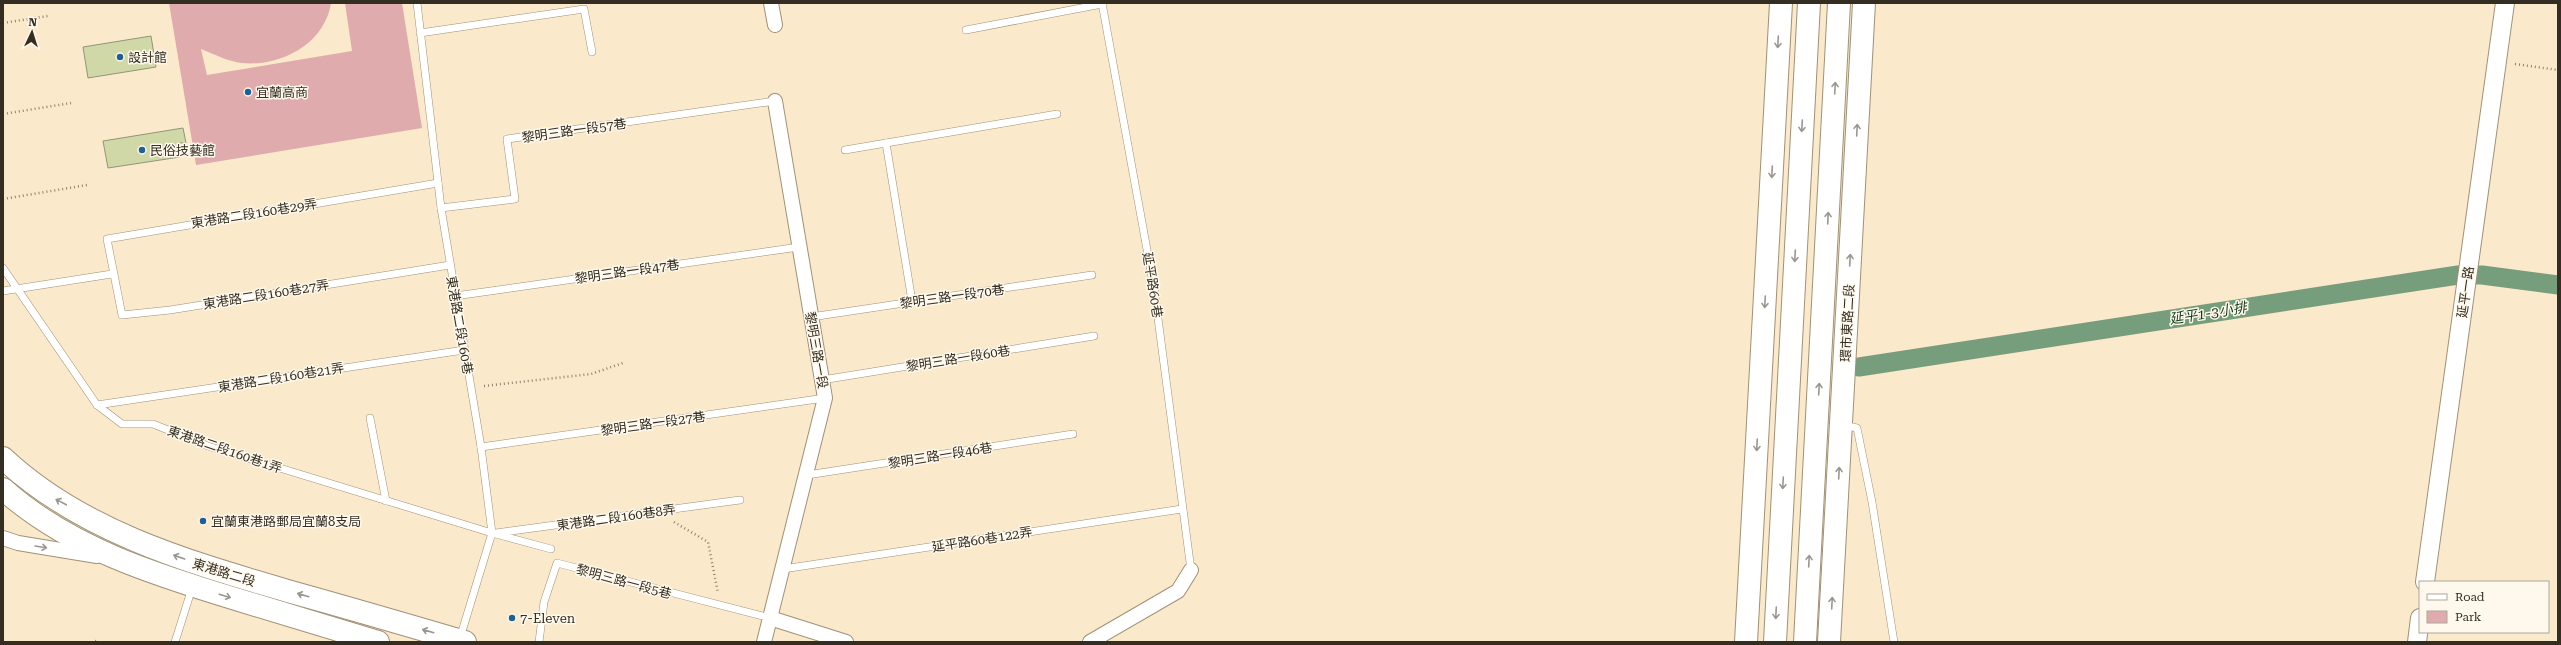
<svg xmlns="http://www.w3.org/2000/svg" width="2561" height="645" font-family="'Roboto Serif','Noto Sans TC',serif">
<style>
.green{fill:#e0abac}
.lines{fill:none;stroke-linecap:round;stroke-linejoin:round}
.canal{stroke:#779e7c;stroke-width:19}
.building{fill:#d0d8a7;stroke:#919677}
.service-casing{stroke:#a19175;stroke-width:8}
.minor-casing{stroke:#a19175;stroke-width:16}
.tertiary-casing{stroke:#a19175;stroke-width:20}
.primary-casing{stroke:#a19175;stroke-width:24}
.path{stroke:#8e836e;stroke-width:2.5;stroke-dasharray:1 3;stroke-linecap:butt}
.service{stroke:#fff;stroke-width:7}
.minor{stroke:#fff;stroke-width:14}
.tertiary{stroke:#fff;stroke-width:18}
.primary{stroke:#fff;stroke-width:22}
.oneway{stroke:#9a9690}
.poi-dot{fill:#1d6096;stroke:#fff8ec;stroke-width:1.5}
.labels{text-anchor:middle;stroke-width:3;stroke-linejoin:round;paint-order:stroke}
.poi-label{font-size:13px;fill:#342e22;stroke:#fff8ec;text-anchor:start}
.street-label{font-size:13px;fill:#342e22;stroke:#fff8ec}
.water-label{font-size:14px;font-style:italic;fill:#0e3b19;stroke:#fff8ec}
</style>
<rect width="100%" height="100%" fill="#fae9ca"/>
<!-- green -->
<path class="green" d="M169,3H331C325,44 280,67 242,63C229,62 214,54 201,49L207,75L352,51L345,3H402L422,128L196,165Z"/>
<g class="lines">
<!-- canal -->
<path class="canal" d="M1859,367L2458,275H2482L2558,285"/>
</g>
<!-- building -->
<g class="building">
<path d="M151,36L156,67L88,78L83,47Z"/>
<path d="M183,128L186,143H178L180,157L108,168L103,141Z"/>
</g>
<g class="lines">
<!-- service casing -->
<g class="service-casing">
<g id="service">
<path d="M417,3L441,208L481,447L492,533L460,638"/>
<path d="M1102,3L1154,288L1191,570"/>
<path d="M966,30L1102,4"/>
<path d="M420,33L584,9L592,52"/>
<path d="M886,143L912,301"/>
<path d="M845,150L1057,114"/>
<path d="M438,183L107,239L122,315L170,310L450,265"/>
<path d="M441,208L515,199L507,139L775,101"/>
<path d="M3,268L97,405L122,424H153L208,446L492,533L551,549"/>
<path d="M3,291L112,274"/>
<path d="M455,296L799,247"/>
<path d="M811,317L1092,275"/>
<path d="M822,380L1094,336"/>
<path d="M97,405L464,350"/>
<path d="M370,418L386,501"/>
<path d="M1843,425L1857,428L1872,502L1894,642"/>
<path d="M481,447L825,398"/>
<path d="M807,475L1073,434"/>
<path d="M496,533L740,500"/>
<path d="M783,569L1182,509"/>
<path d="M175,642L192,588"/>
<path d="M539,642L544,602L557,563L770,618"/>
</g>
</g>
<!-- minor casing -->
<g class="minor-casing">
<g id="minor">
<path d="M771,3L775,25"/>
<path d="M3,538L18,543L97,556"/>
<path d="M770,618L846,642"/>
<path d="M764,642L825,398L775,101"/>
<path d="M1090,642L1178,591L1191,570"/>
</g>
</g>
<!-- tertiary casing -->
<g class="tertiary-casing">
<g id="tertiary">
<path d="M2425,582L2505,3"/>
<path d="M2417,642L2420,618"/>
</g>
</g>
<!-- primary casing -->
<g class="primary-casing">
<g id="primary">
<path d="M3,458C82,532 189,562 291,592C349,608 407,625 465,642"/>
<path d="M3,489C69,548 156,575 239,600C285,614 332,628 378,642"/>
<path d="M1746,642L1781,3"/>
<path d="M1775,642L1809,3"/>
<path d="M1805,642L1839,3"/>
<path d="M1829,642L1864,3"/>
</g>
</g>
<!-- path -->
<g class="path">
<path d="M3,23L48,16"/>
<path d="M2515,64L2558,70"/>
<path d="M3,114L71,103"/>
<path d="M3,199L87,185"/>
<path d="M484,386L591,374L623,363"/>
<path d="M674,522L708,542L718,593"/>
<path d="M95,641L99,642"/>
</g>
<!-- service -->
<use href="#service" class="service"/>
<!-- minor -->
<use href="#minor" class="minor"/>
<!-- tertiary -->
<use href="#tertiary" class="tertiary"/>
<!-- primary -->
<use href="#primary" class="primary"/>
</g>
<!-- one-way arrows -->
<defs><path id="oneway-shaft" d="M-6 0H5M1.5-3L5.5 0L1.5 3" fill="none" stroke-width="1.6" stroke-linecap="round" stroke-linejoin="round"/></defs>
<g class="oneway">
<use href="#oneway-shaft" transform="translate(1778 42) rotate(93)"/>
<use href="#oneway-shaft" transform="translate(1835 88) rotate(-87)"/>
<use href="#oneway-shaft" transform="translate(1802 126) rotate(93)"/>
<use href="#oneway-shaft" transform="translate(1857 130) rotate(-87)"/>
<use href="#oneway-shaft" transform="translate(1772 172) rotate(93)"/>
<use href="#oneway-shaft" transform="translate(1828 218) rotate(-87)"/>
<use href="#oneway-shaft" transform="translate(1795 256) rotate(93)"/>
<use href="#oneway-shaft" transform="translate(1850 260) rotate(-87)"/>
<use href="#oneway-shaft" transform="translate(1765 302) rotate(93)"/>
<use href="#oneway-shaft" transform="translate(1819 389) rotate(-87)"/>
<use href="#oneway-shaft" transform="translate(1757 445) rotate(93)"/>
<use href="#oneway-shaft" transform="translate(1839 473) rotate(-87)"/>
<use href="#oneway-shaft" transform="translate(1783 483) rotate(93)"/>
<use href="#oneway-shaft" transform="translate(61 502) rotate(-152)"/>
<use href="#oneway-shaft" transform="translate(41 547) rotate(9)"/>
<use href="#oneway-shaft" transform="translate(179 557) rotate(-161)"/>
<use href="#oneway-shaft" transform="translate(1809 561) rotate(-87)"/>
<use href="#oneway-shaft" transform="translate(303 595) rotate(-164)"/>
<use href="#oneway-shaft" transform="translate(225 596) rotate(17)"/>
<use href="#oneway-shaft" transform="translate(1832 603) rotate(-87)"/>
<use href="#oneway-shaft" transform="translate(1776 613) rotate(93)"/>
<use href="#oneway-shaft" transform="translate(428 631) rotate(-164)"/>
</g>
<!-- markers -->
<g class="poi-dot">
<circle cx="120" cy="57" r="4"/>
<circle cx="248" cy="92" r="4"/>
<circle cx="142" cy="150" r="4"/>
<circle cx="203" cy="521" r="4"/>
<circle cx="512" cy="618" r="4"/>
</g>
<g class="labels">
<!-- poi labels -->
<g class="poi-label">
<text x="128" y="62">設計館</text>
<text x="256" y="97">宜蘭高商</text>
<text x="150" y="155">民俗技藝館</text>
<text x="211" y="526">宜蘭東港路郵局宜蘭8支局</text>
<text x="520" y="623">7-Eleven</text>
</g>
<!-- street labels -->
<g class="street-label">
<text transform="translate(574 130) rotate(-8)" y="5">黎明三路一段57巷</text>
<text transform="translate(254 213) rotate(-9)" y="5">東港路二段160巷29弄</text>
<text transform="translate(627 271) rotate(-8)" y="5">黎明三路一段47巷</text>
<text transform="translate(1153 285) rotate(81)" y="5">延平路60巷</text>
<text transform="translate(2465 292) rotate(-82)" y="5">延平一路</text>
<text transform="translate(266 294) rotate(-9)" y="5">東港路二段160巷27弄</text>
<text transform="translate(952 296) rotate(-8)" y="5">黎明三路一段70巷</text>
<text transform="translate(1847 323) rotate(-87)" y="5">環市東路二段</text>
<text transform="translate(460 325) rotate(80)" y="5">東港路二段160巷</text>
<text transform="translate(817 350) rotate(80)" y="5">黎明三路一段</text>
<text transform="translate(958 358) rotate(-9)" y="5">黎明三路一段60巷</text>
<text transform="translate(281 377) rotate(-9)" y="5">東港路二段160巷21弄</text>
<text transform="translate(653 423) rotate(-8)" y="5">黎明三路一段27巷</text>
<text transform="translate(225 449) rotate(19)" y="5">東港路二段160巷1弄</text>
<text transform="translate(940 455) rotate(-9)" y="5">黎明三路一段46巷</text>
<text transform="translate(616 517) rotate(-8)" y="5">東港路二段160巷8弄</text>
<text transform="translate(982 539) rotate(-9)" y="5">延平路60巷122弄</text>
<text transform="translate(224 572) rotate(17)" y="5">東港路二段</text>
<text transform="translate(624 581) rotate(15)" y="5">黎明三路一段5巷</text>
</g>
<!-- water labels -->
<g class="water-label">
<text transform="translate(2208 313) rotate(-9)" y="5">延平1-3小排</text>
</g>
</g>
<!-- border -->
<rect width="2561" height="645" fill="none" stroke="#342e22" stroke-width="8"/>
<!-- legend -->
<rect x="2419" y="581" width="130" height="52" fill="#fff8ec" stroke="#aea79b"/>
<rect x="2427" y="594" width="20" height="6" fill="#ffffff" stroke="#aea79b"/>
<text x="2455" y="601" font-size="12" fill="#342e22">Road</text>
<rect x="2427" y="611" width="20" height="12" fill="#e0abac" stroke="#aea79b"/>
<text x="2455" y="621" font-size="12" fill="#342e22">Park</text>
<!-- north arrow -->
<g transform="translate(32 32) rotate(4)" stroke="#fff8ec" stroke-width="3" paint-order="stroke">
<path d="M0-3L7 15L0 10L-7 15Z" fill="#342e22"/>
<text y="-6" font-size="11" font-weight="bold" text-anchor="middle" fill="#342e22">N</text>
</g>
</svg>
